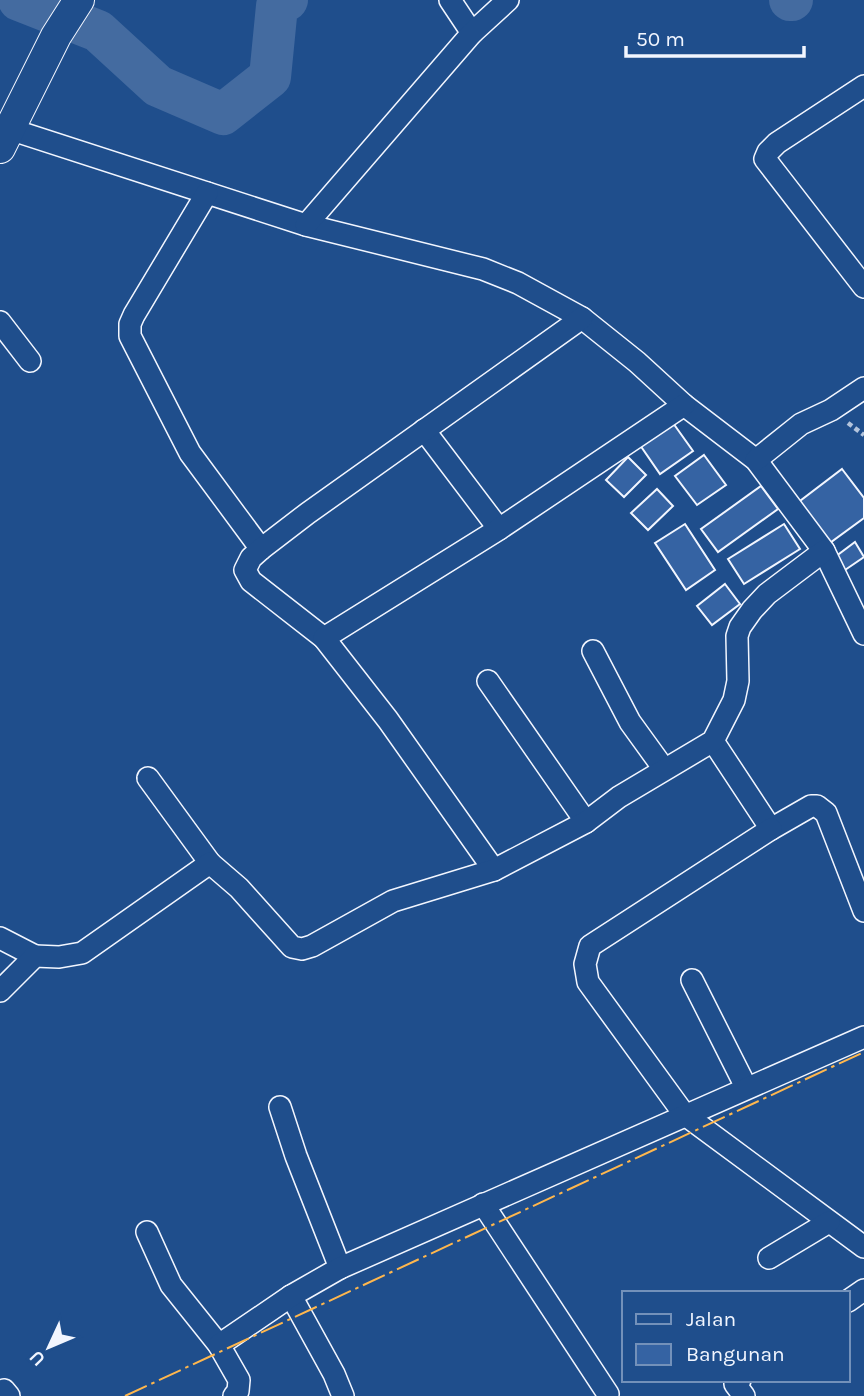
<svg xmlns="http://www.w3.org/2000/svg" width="864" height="1396" font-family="Karla,sans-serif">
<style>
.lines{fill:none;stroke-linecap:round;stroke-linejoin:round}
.river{stroke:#446ba0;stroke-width:42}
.building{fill:#3563a3;stroke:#f2f6ff;stroke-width:2}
.street-casing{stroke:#f2f6ff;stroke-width:24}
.secondary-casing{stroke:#f2f6ff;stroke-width:32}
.path{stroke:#b3c4dc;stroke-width:4.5;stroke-dasharray:5 3.5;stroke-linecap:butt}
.street{stroke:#1f4e8c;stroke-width:21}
.secondary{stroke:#1f4e8c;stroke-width:30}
.power{stroke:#ffb74d;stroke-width:2;stroke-dasharray:24 5 3.5 5;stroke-linecap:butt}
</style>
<rect width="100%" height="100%" fill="#1f4e8c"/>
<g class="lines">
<!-- river -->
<g class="river">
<path d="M19,0L98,31L158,86L223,114L270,77L277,6L287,0"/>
<path d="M790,0H792"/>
</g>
</g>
<!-- building -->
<g class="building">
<path d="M673,423L693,451L660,474L640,445Z"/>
<path d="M704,455L726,485L697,505L675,476Z"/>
<path d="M628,457L646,475L624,497L606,480Z"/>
<path d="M842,469L864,498V518L827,545L796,504Z"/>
<path d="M761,486L778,509L718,552L701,529Z"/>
<path d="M657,489L673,506L648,530L631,513Z"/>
<path d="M685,524L715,570L686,590L655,543Z"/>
<path d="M784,524L800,549L744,584L728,559Z"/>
<path d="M855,542L864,557L845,570L835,557Z"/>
<path d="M725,584L740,604L712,625L697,606Z"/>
</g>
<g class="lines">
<!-- street casing -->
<g class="street-casing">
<g id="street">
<path d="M450,0L472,33"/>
<path d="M864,86L777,143L768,152L765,159L864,287"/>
<path d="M0,126L306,225L483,269L518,283L582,318L637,362L684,405L756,460L824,551L864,634"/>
<path d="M207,193L134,315L130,324V336L190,453L261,549"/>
<path d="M306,225L472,33L508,0"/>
<path d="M0,322L30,361"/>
<path d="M424,430L499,529"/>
<path d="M756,460L801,424L831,410L864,388"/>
<path d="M324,638L251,581L245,570L251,558L261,549L308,513L582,318"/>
<path d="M593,651L630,722L664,769"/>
<path d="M488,681L586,822"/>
<path d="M713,741L771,829L811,806H817L826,813L864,911"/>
<path d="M148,778L210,863"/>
<path d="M771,829L590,946L585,964L588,982L684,1114L864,1247"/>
<path d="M494,870L388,720L324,638L499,529L684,405"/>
<path d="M0,938L35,956"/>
<path d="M692,980L746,1087"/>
<path d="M0,991L35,956L59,957L82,953L210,863L239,888L292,947L302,949L312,946L393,901L494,870L586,822L619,797L713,741L734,700L738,681L737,636L740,627L752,610L767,594L824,551"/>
<path d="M280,1107L296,1156L340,1268"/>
<path d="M483,1204L608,1394"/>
<path d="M147,1232L171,1285L219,1345L239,1380L238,1391L234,1396"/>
<path d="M769,1258L829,1222"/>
<path d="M291,1296L334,1374L343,1396"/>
<path d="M848,1301L864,1290"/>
<path d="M219,1345L291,1296L340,1268L864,1037"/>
<path d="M740,1380L735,1384L744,1396"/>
<path d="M4,1390L9,1396"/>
</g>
</g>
<!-- secondary casing -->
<g class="secondary-casing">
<path id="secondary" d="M0,148L56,36L79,0"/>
</g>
<!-- path -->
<path class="path" d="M848,423L864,435"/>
<!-- street -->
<use href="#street" class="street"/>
<!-- secondary -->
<use href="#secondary" class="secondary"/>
<!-- power -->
<path class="power" d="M125,1396L864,1052"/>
</g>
<!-- legend -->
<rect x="622" y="1291" width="228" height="91" fill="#1f4e8c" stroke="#7391ba" stroke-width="2"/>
<rect x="636" y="1314" width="35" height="10" fill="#1f4e8c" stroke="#7391ba" stroke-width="2"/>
<text x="686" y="1326" font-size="21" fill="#f2f6ff">Jalan</text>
<rect x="636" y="1344" width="35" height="21" fill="#3563a3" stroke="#7391ba" stroke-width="2"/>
<text x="686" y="1361" font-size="21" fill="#f2f6ff">Bangunan</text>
<!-- north arrow -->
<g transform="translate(49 1347) rotate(226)" stroke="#1f4e8c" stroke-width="5" paint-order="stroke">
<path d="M0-5L12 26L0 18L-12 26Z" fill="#f2f6ff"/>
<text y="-10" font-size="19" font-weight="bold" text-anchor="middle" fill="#f2f6ff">U</text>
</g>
<!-- scale -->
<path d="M626 46v10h178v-10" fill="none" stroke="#f2f6ff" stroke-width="3.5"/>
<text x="636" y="46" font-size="21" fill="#f2f6ff" stroke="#1f4e8c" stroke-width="5" paint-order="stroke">50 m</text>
</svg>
